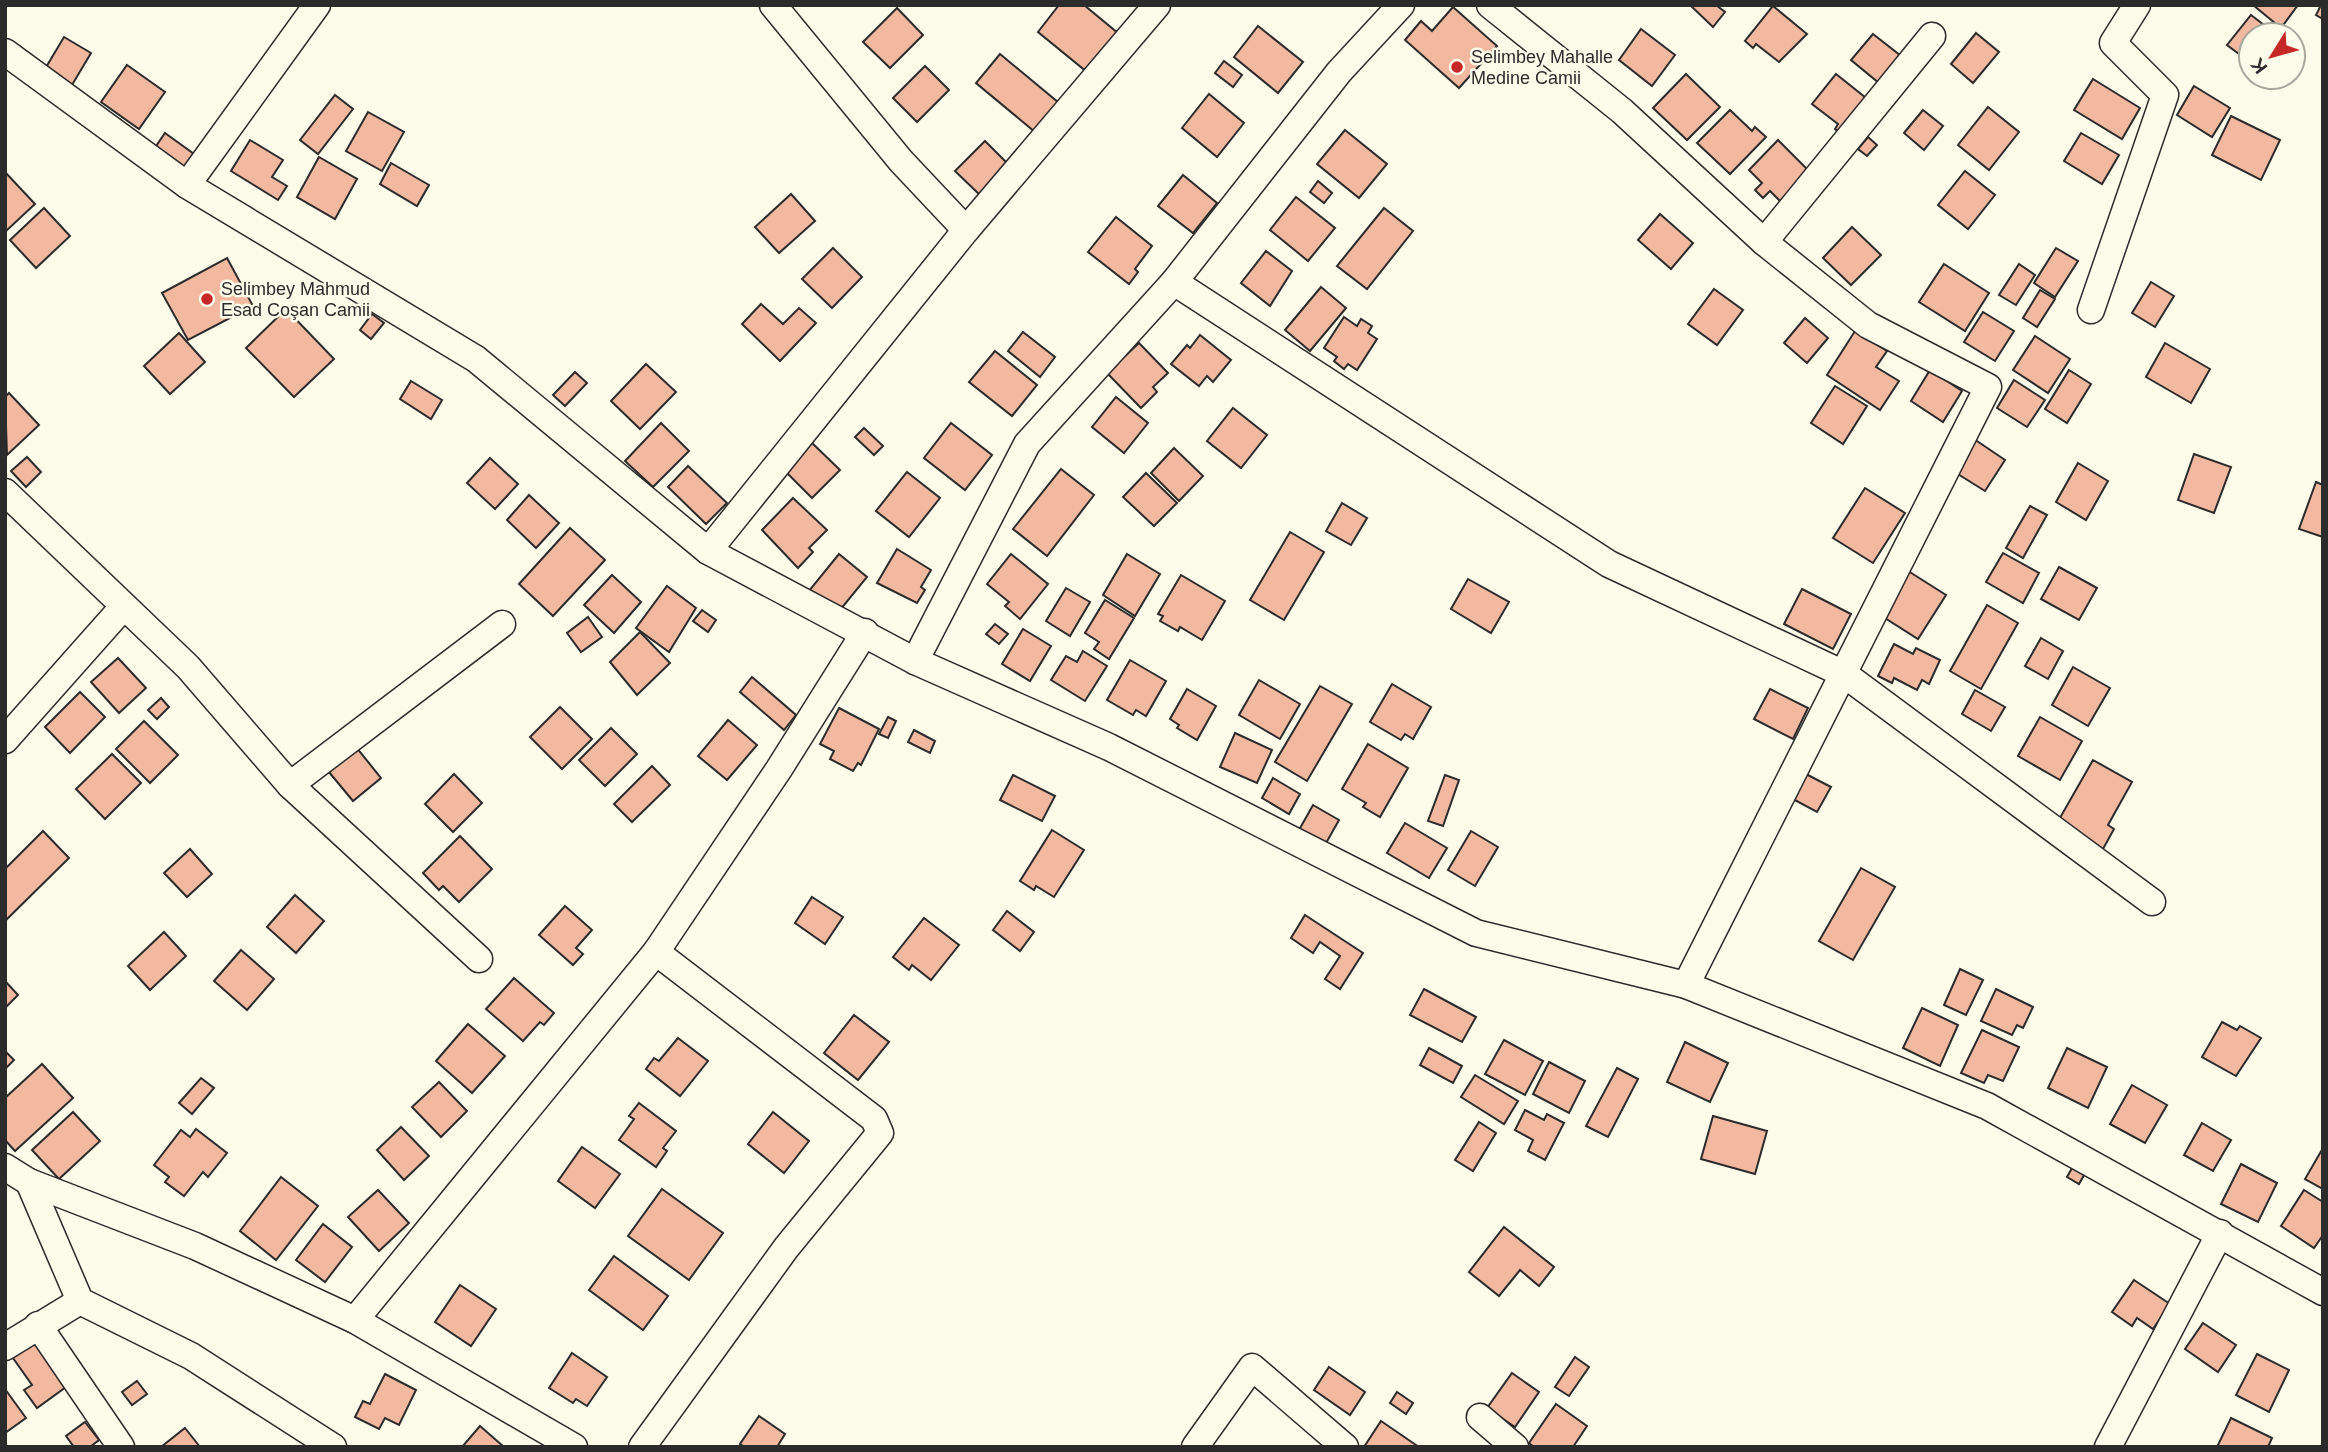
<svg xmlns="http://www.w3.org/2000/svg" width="2328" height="1452" font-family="Helvetica,sans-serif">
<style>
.building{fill:#f2b8a0;stroke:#2b2b2b;stroke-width:2}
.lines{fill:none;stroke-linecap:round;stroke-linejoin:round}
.minor-casing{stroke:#2b2b2b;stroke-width:29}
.minor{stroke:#fdfbea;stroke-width:26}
.poi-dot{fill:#c62828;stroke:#fdfbea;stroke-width:2.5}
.labels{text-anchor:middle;stroke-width:5;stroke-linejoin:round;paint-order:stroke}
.poi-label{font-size:18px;fill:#2b2b2b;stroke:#fdfbea;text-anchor:start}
</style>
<rect width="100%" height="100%" fill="#fdfbea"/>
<!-- building -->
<g class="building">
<path d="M1059,5H1084L1119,34L1087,72L1038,32Z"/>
<path d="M1690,5H1716L1725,12L1713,27Z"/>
<path d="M2253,5H2298L2281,28Z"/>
<path d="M2321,5H2323V19L2316,15Z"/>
<path d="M1773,6L1807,34L1779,62L1756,44L1753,48L1745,41Z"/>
<path d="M1453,7L1497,46L1459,88L1405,40L1421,21L1432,31Z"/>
<path d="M897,8L923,35L890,68L863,42Z"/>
<path d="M2251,15L2277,35H2251V63L2227,45Z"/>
<path d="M1258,26L1303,62L1278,93L1234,57Z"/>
<path d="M1641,29L1675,55L1652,86L1619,60Z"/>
<path d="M1976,33L1999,52L1973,83L1951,64Z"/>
<path d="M1873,34L1901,56L1879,83L1851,60Z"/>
<path d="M64,37L91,53L72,85L45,69Z"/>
<path d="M1000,54L1059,103L1035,132L976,83Z"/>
<path d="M1224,61L1242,75L1233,87L1215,73Z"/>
<path d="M127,65L165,92L139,129L101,102Z"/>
<path d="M925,66L949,90L917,122L893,98Z"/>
<path d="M1686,74L1720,107L1687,140L1653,108Z"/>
<path d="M1836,74L1871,102L1843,136L1835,129L1838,124L1812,104Z"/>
<path d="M2093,79L2140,108L2122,139L2074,110Z"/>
<path d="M2194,86L2230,108L2212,137L2177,115Z"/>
<path d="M1209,94L1244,123L1217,157L1182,128Z"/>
<path d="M335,95L353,109L318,154L300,140Z"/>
<path d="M1988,107L2019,132L1989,170L1958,145Z"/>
<path d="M1730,110L1752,131L1755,127L1766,137L1730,174L1697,143Z"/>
<path d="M1923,110L1943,126L1924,150L1904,133Z"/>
<path d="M368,112L404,132L382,171L346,151Z"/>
<path d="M2231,116L2280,140L2261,180L2212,155Z"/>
<path d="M1345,130L1387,164L1359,198L1317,164Z"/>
<path d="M165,133L194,154L180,173L152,152Z"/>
<path d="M2081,133L2119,155L2102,184L2064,161Z"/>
<path d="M1868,137L1877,145L1867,156L1858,149Z"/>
<path d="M250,140L283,160L272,177L287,186L278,200L231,171Z"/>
<path d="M1778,140L1810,172L1781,202L1770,191L1763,198L1755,190L1762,183L1749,170Z"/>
<path d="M985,141L1011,167L982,197L955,171Z"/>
<path d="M319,157L357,179L335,219L297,197Z"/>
<path d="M391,163L429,185L417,206L380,184Z"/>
<path d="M1965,171L1995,195L1968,229L1938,205Z"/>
<path d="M5,172L35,204L5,232Z"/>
<path d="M1183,175L1217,203L1193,233L1158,206Z"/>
<path d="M1318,181L1332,193L1324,203L1310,192Z"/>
<path d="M791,194L815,221L779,253L755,227Z"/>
<path d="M1296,197L1335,228L1308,261L1270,230Z"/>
<path d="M44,208L70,236L36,268L10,240Z"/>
<path d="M1384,208L1413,231L1367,289L1337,266Z"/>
<path d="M1660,214L1693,243L1671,269L1638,240Z"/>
<path d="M1116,217L1152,246L1135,269L1138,272L1129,284L1088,252Z"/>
<path d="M1852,227L1881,255L1851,285L1823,258Z"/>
<path d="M833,248L862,277L832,308L802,279Z"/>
<path d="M2056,248L2078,261L2055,297L2034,283Z"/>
<path d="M1266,251L1292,271L1270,306L1241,283Z"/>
<path d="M227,258L253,306L188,340L162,293Z"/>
<path d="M1944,264L1989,293L1965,331L1919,302Z"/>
<path d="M2019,264L2035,275L2016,305L1999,295Z"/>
<path d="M2151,282L2174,296L2155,327L2132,313Z"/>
<path d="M1321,287L1346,308L1310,351L1285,330Z"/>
<path d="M1714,289L1743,310L1717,345L1688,324Z"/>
<path d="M2040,290L2055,299L2037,327L2023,318Z"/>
<path d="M761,304L783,324L799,308L816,323L780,361L742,324Z"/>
<path d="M286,309L334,359L294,397L246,348Z"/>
<path d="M1983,312L2014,331L1995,361L1964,342Z"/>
<path d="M372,314L384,323L371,339L360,330Z"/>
<path d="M1344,317L1357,326L1361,319L1372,326L1368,333L1377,339L1357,370L1348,364L1344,369L1334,361L1337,357L1324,348Z"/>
<path d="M1805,318L1828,338L1807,363L1784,343Z"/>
<path d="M1855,331L1887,351L1876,367L1899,381L1880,410L1827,375Z"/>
<path d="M1023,332L1055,357L1040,377L1008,351Z"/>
<path d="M179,333L205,362L170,394L144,366Z"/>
<path d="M1200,335L1231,360L1213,382L1207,376L1199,386L1171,364L1187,345L1190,348Z"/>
<path d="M2035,336L2070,359L2048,393L2013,370Z"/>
<path d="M1139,343L1168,373L1153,387L1157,392L1141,408L1107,373Z"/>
<path d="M2165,343L2210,369L2191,403L2146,377Z"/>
<path d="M995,351L1037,385L1012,416L969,382Z"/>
<path d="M646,364L676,392L640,429L611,401Z"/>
<path d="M1930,370L1962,391L1943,422L1911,401Z"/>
<path d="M2069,370L2091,384L2067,423L2045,409Z"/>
<path d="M575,372L587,383L565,406L553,395Z"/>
<path d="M2014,380L2045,400L2027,427L1997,408Z"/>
<path d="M411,381L442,400L431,419L400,399Z"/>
<path d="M1835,386L1867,406L1843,444L1811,423Z"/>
<path d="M9,393L39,425L7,455L5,397Z"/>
<path d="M1116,397L1148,423L1124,453L1092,427Z"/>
<path d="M1233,408L1267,435L1241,468L1207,441Z"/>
<path d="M661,423L689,451L653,487L625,461Z"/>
<path d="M951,423L992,455L965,490L924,458Z"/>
<path d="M864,428L883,446L874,455L855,437Z"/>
<path d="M1974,439L2005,460L1985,491L1953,471Z"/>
<path d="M810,441L840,470L812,498L783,469Z"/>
<path d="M1174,448L1203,476L1179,501L1151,473Z"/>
<path d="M2194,454L2231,467L2214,513L2178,500Z"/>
<path d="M27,457L41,472L26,487L11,471Z"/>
<path d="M490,458L518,484L495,509L467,483Z"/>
<path d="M2078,463L2108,481L2086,520L2056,502Z"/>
<path d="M688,466L727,503L706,524L668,487Z"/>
<path d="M1061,469L1094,495L1047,556L1013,529Z"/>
<path d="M907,472L940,498L909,537L876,511Z"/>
<path d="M1146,473L1177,503L1154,526L1123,497Z"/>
<path d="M2316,482L2323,485V537L2299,529Z"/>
<path d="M1865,488L1905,513L1873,563L1833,538Z"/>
<path d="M529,495L559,523L536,548L507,520Z"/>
<path d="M793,498L827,530L809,548L813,552L798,568L762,530Z"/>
<path d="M1342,503L1367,518L1351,545L1326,531Z"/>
<path d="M2030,506L2047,515L2023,558L2006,548Z"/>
<path d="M570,528L605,560L553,616L519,584Z"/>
<path d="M1290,532L1324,552L1284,620L1250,600Z"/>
<path d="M897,549L931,570L921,587L925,590L917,603L877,583Z"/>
<path d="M2003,553L2039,573L2023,603L1986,582Z"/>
<path d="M839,554L867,577L836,615L808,592Z"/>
<path d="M1011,554L1048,584L1020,619L1005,606L1009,602L987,584Z"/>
<path d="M1127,554L1160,574L1135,616L1103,595Z"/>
<path d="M2059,567L2097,588L2079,620L2041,599Z"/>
<path d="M1905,569L1946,595L1918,639L1877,613Z"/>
<path d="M612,575L641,602L614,633L584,605Z"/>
<path d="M1181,575L1225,601L1202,640L1180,627L1178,631L1160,621L1163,616L1158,614Z"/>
<path d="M1468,579L1509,602L1491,633L1451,609Z"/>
<path d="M667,586L696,608L669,652L636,628Z"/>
<path d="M1066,588L1090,602L1070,636L1046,621Z"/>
<path d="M1802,589L1851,614L1833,649L1784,624Z"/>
<path d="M1105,600L1134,618L1109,659L1094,649L1099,642L1085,633Z"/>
<path d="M1987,605L2018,623L1981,689L1950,671Z"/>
<path d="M702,610L716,620L708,632L693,621Z"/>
<path d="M588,617L602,637L581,652L567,633Z"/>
<path d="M995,624L1008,634L999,644L986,634Z"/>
<path d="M1023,629L1051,646L1030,681L1002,664Z"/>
<path d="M640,632L670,663L637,695L610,662Z"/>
<path d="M2041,638L2063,651L2048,679L2025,666Z"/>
<path d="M1894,644L1913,654L1916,648L1940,660L1929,684L1922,680L1917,690L1894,678L1892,683L1878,676Z"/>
<path d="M1083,651L1107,666L1085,701L1051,680L1066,656L1077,662Z"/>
<path d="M118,658L146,688L119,713L91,682Z"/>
<path d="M1130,660L1166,681L1146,716L1136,710L1133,715L1107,700Z"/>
<path d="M2073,667L2110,688L2088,726L2052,705Z"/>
<path d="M752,677L796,715L784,730L740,692Z"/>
<path d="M1259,680L1300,704L1280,739L1239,715Z"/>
<path d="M1392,684L1431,707L1413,739L1405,734L1401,740L1370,722Z"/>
<path d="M1320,686L1352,704L1307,781L1275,762Z"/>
<path d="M1187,689L1216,706L1197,740L1177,728L1179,725L1170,719Z"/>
<path d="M1770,689L1808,708L1793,739L1754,719Z"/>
<path d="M1975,690L2005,707L1991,731L1962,714Z"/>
<path d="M80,692L105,717L70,753L45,727Z"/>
<path d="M161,698L169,707L157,719L148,710Z"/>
<path d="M560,707L592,739L562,769L530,737Z"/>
<path d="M839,708L879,729L861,765L858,763L853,771L830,759L834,751L820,744Z"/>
<path d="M888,717L896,721L888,738L879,734Z"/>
<path d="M2040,717L2082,741L2060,780L2018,756Z"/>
<path d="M728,720L757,745L727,780L698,756Z"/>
<path d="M144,721L178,755L150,783L116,749Z"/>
<path d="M611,728L637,754L605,786L579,760Z"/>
<path d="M914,730L935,741L930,753L908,742Z"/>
<path d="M1235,733L1272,750L1257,783L1220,767Z"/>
<path d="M352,742L381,778L353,801L324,766Z"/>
<path d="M1368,744L1408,768L1380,817L1363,807L1366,803L1342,789Z"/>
<path d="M112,754L141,783L105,819L76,789Z"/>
<path d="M2093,760L2132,782L2108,825L2114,829L2103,849L2057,823Z"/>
<path d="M652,766L670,785L632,822L614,804Z"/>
<path d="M1804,773L1831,787L1817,812L1791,798Z"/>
<path d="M454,774L482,803L453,832L425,804Z"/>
<path d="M1013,775L1055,796L1042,821L1000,800Z"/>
<path d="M1445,775L1459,780L1443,826L1428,821Z"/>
<path d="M1273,778L1300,794L1289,814L1262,798Z"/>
<path d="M1313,805L1339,820L1325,845L1299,830Z"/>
<path d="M1405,823L1447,848L1429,878L1387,853Z"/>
<path d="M1052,830L1084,850L1054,897L1036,886L1034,890L1020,881Z"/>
<path d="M43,831L69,858L5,921V869Z"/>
<path d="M1471,831L1498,847L1475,886L1448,870Z"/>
<path d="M460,836L492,869L459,902L443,886L439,890L423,873Z"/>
<path d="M190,849L212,874L187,897L164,873Z"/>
<path d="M1861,868L1895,887L1853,960L1819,941Z"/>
<path d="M295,895L324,921L296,953L267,927Z"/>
<path d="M812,897L843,917L825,944L795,923Z"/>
<path d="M565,906L592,930L576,948L583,954L573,965L539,935Z"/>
<path d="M1007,911L1034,932L1020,951L993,930Z"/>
<path d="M1305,915L1363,953L1340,989L1325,979L1340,956L1320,942L1313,953L1291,938Z"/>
<path d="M924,918L959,945L931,980L912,965L909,970L893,957Z"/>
<path d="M164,932L186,956L150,990L128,966Z"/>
<path d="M241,950L274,979L247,1010L214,981Z"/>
<path d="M1960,969L1983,980L1966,1015L1944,1005Z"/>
<path d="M514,978L554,1013L544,1025L540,1022L523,1041L486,1009Z"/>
<path d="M5,981L18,995L5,1008Z"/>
<path d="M1424,989L1476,1017L1462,1042L1410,1015Z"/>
<path d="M1996,989L2033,1007L2023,1028L2017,1025L2012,1035L1981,1021Z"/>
<path d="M1922,1008L1958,1025L1940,1066L1903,1048Z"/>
<path d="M854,1015L889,1042L858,1080L824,1053Z"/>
<path d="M2222,1022L2237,1030L2240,1026L2261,1038L2236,1076L2202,1057Z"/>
<path d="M468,1024L505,1056L472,1093L436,1061Z"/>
<path d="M1982,1030L2019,1047L2003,1081L1988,1075L1984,1083L1961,1073Z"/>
<path d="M678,1038L708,1061L680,1096L646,1069L654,1058L659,1061Z"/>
<path d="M1504,1040L1543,1061L1525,1095L1485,1074Z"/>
<path d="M1685,1042L1728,1063L1710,1102L1667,1082Z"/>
<path d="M1429,1048L1462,1066L1453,1083L1420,1065Z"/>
<path d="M2067,1048L2107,1067L2088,1108L2048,1088Z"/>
<path d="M5,1051L14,1060L5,1069Z"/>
<path d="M1549,1062L1585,1081L1569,1113L1533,1094Z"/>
<path d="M42,1064L73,1098L15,1151L5,1140V1098Z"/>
<path d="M1617,1068L1638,1079L1608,1137L1586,1126Z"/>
<path d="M1475,1075L1518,1101L1504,1124L1461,1097Z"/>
<path d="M201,1078L214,1088L192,1114L179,1103Z"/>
<path d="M439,1082L467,1111L441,1137L412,1107Z"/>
<path d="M2132,1085L2167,1105L2145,1143L2110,1124Z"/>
<path d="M639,1103L676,1131L663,1148L667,1151L656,1167L619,1140L634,1119L629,1116Z"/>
<path d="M1525,1110L1544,1120L1547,1114L1564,1123L1545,1160L1528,1151L1533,1140L1515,1130Z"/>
<path d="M73,1112L100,1141L59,1179L32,1150Z"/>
<path d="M773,1112L809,1141L784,1173L748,1144Z"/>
<path d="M1713,1116L1767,1131L1755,1174L1701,1159Z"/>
<path d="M1479,1122L1496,1133L1473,1171L1455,1160Z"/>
<path d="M2202,1123L2231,1140L2213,1171L2184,1155Z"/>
<path d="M401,1127L429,1156L404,1180L377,1150Z"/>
<path d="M196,1129L227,1153L208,1177L203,1172L184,1196L165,1182L169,1177L154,1165L181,1130L190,1137Z"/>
<path d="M582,1147L620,1174L595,1208L558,1181Z"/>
<path d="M2323,1148V1189L2305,1179Z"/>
<path d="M2076,1161L2088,1168L2079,1184L2067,1177Z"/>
<path d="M2241,1164L2277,1183L2258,1222L2221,1204Z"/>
<path d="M281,1177L318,1206L276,1260L240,1231Z"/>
<path d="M662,1189L723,1233L689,1280L628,1236Z"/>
<path d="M378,1190L409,1223L379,1251L348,1217Z"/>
<path d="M2304,1190L2323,1202V1235L2314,1248L2281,1226Z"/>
<path d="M323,1224L352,1247L325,1282L296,1260Z"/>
<path d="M1504,1227L1554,1267L1539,1286L1520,1270L1499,1296L1469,1272Z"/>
<path d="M614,1256L668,1296L643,1330L589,1290Z"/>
<path d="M2134,1280L2170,1304L2153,1329L2137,1318L2132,1326L2112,1312Z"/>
<path d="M460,1285L496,1309L471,1346L435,1322Z"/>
<path d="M2203,1323L2236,1345L2218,1372L2185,1349Z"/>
<path d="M38,1325L77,1379L37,1408L24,1390L32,1385L13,1358Z"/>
<path d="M572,1353L607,1377L587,1406L576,1399L573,1403L549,1388Z"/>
<path d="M2257,1354L2289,1370L2269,1412L2236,1395Z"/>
<path d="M1575,1357L1589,1367L1569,1396L1555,1387Z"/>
<path d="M1329,1367L1365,1392L1350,1415L1314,1390Z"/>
<path d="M1512,1373L1539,1392L1515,1427L1487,1408Z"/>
<path d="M385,1374L416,1390L399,1425L385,1418L379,1429L355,1417L363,1401L370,1404Z"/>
<path d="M137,1381L147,1394L132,1405L122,1392Z"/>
<path d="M5,1389L26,1418L5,1433Z"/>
<path d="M1397,1392L1413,1403L1406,1414L1390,1403Z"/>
<path d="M1556,1404L1587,1426L1573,1447H1534L1529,1443Z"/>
<path d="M759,1416L785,1434L777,1447H745L740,1444Z"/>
<path d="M2231,1418L2272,1438L2268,1447H2217Z"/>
<path d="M1381,1421L1416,1445L1415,1447H1364Z"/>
<path d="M85,1422L99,1440L90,1447H74L66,1436Z"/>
<path d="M480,1426L504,1447H462Z"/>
<path d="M185,1428L200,1447H161Z"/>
</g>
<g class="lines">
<!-- minor casing -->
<g class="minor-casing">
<g id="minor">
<path d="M773,5L901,161L966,230"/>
<path d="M1490,5L1622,111L1764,242L1868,325L1988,387L1686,985"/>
<path d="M5,52L187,185L476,359L708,551L915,661L1109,747L1476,933L1686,985L1987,1106L2323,1292"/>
<path d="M187,185L317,5"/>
<path d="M1764,242L1932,36"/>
<path d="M1174,282L1609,564L1844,674L2152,902"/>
<path d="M2091,310L2165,95L2113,43L2137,5"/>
<path d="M5,492L188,667L290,785L479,959"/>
<path d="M708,551L966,230L1157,5"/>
<path d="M915,661L1027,444L1174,282L1339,72L1401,5"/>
<path d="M5,740L124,606"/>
<path d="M290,785L502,624"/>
<path d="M5,1167L29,1182L195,1246L355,1320L574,1447"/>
<path d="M29,1182L80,1301L191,1356L333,1447"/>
<path d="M355,1320L656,952L779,769L865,632"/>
<path d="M38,1325L121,1447"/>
<path d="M5,1347L80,1301"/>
<path d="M1480,1417L1515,1447"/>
<path d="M642,1447L786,1248L880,1133L874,1119L656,952"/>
<path d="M1195,1447L1252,1367L1345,1447"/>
<path d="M2108,1447L2220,1233"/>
</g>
</g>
<!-- minor -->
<use href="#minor" class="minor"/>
</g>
<!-- markers -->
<g class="poi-dot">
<circle cx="1457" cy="67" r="7"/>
<circle cx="207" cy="299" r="7"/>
</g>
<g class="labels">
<!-- poi labels -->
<g class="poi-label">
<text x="1471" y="63">Selimbey Mahalle<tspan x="1471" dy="21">Medine Camii</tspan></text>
<text x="221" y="295">Selimbey Mahmud<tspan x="221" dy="21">Esad Coşan Camii</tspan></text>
</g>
</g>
<!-- border -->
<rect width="2328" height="1452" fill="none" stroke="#2b2b2b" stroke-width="14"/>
<!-- north arrow -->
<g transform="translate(2272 56) rotate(233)"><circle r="33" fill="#fdfbea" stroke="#a9a89e" stroke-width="2"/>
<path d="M0-5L12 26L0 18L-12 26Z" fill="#c62828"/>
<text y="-10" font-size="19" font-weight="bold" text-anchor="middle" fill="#2b2b2b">K</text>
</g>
</svg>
